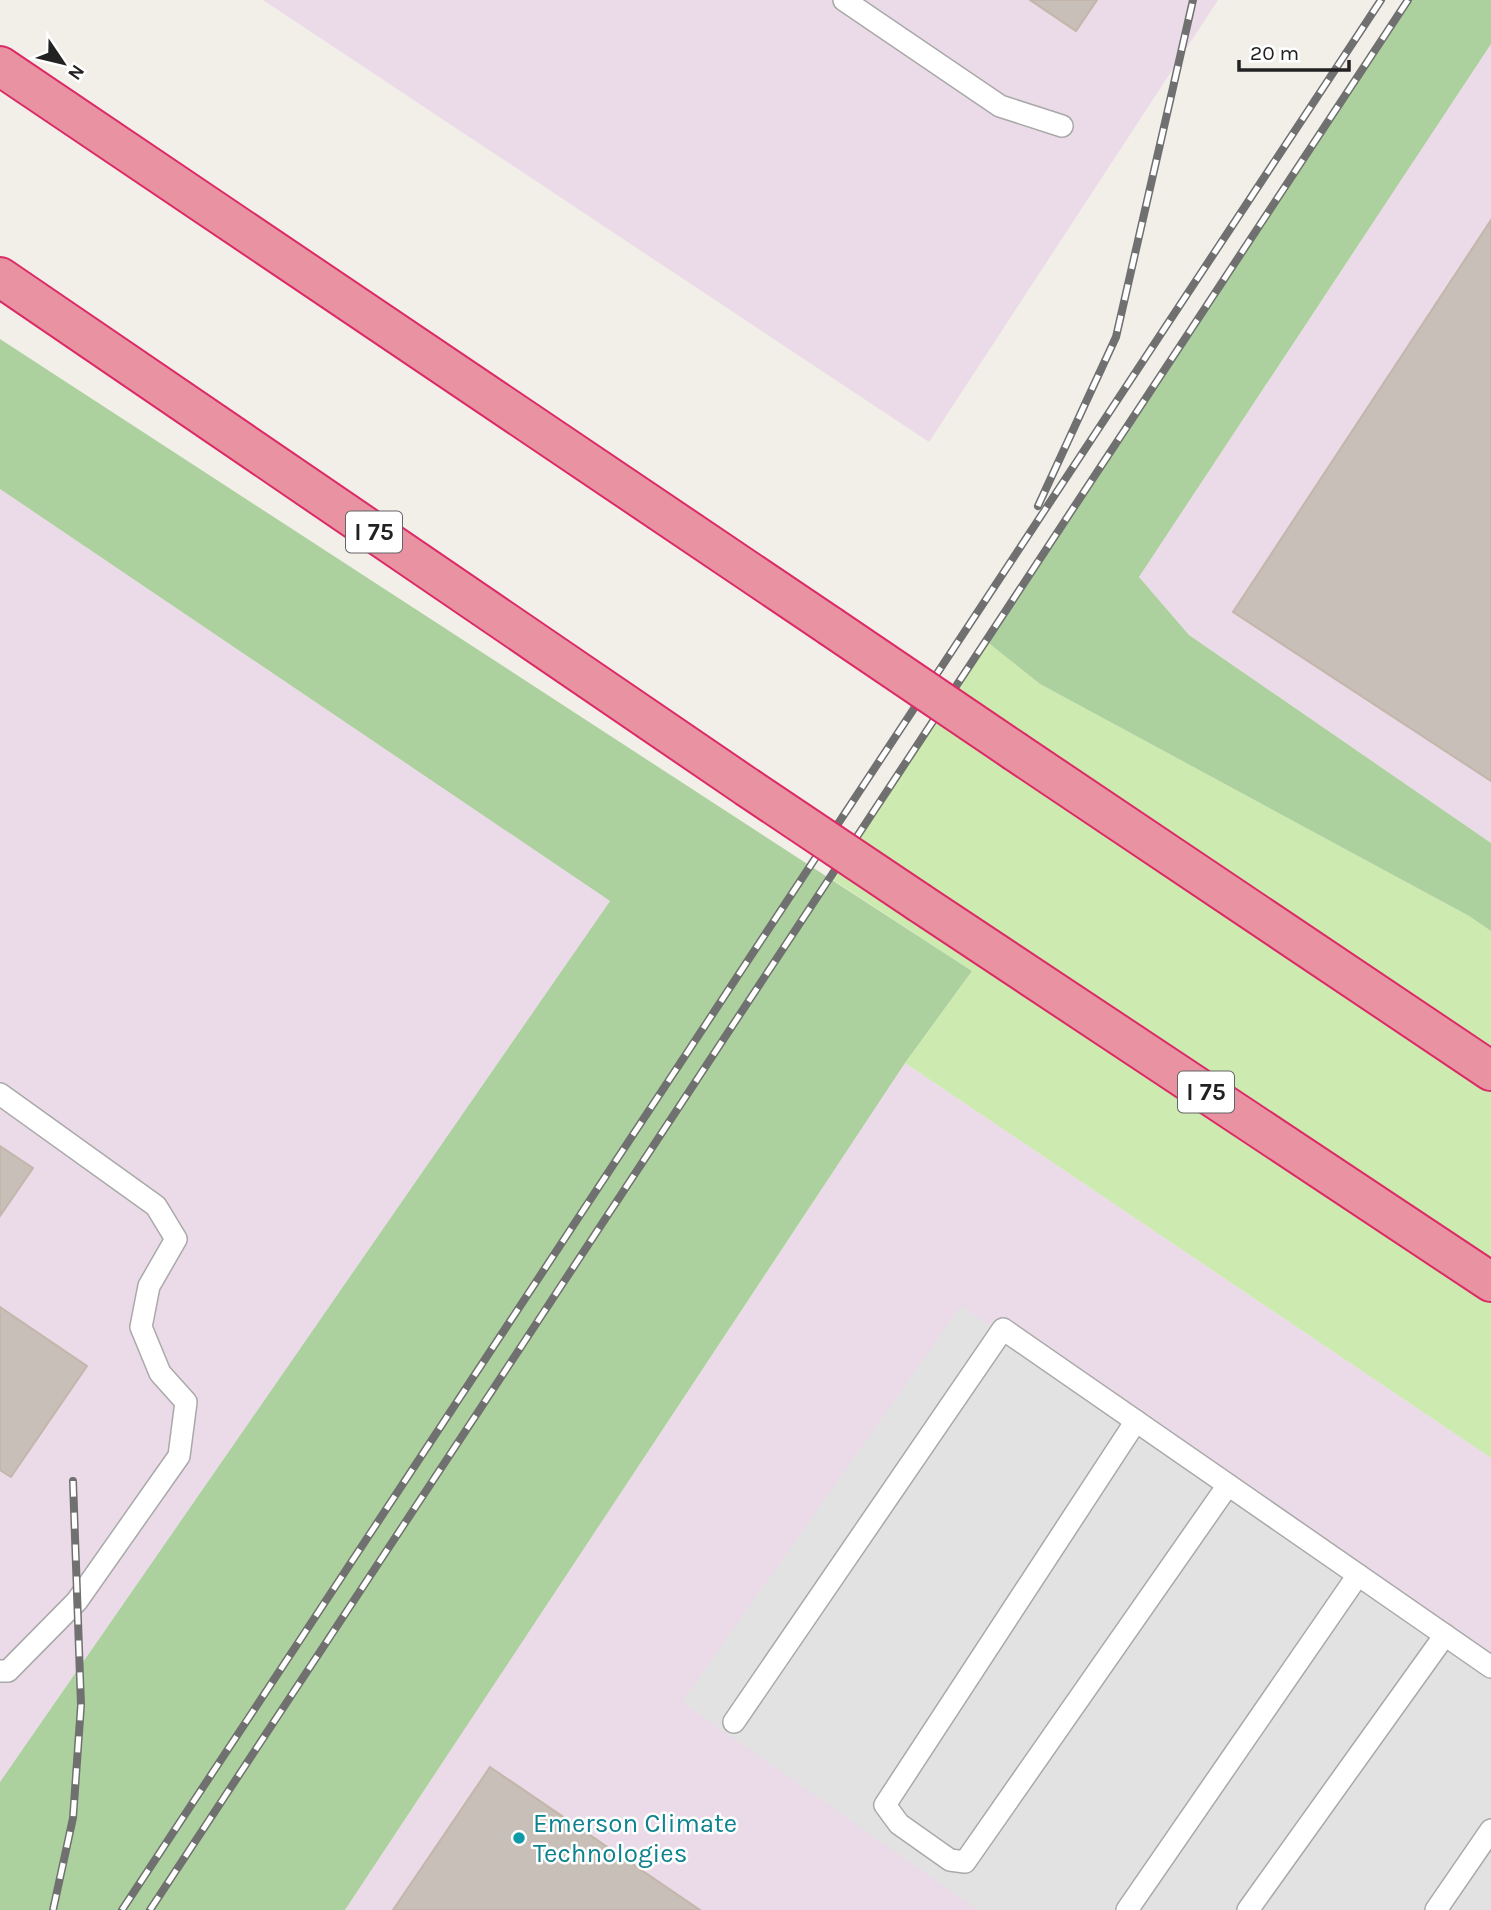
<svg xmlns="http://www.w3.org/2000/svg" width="1491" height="1910" font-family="Karla,sans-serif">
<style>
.industrial{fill:#ebdbe8}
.grass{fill:#cdebb0}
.forest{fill:#add19e}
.parking{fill:#e2e2e2}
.building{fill:#c7bfb8;stroke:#c4b6ab;stroke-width:2}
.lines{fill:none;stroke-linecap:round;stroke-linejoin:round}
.service-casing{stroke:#a9a9a9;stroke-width:24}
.motorway-casing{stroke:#dc2a67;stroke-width:42}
.service{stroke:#fff;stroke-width:21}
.motorway{stroke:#e892a2;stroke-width:38}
.rail-casing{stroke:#707070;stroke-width:8}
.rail{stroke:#fff;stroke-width:5;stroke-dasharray:16;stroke-linecap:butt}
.motorway-bridge-casing{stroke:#dc2a67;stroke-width:42;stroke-linecap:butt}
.motorway-bridge{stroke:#e892a2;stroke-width:38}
.culture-dot{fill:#0f9aa8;stroke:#fff;stroke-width:2.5}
.labels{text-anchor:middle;stroke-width:5;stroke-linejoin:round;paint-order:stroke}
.shield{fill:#fff;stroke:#646464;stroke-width:2}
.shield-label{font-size:24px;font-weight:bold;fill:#222}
.culture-label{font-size:26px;fill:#0d838f;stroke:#fff;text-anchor:start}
</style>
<rect width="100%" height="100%" fill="#f2efe9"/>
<!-- industrial -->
<g class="industrial">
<path d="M263,0H1218L929,442Z"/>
<path d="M1491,44V843L1189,635L1139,577Z"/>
<path d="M0,489L610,901L0,1782Z"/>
<path d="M905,1063L1491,1458V1910H345Z"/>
</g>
<!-- grass -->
<path class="grass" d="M986,641L1040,684L1469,916L1491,931V1458L905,1063L972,971L830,878Z"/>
<!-- forest -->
<g class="forest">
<path d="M1409,0H1491V44L1139,577L1189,635L1491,843V931L1469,916L1040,684L986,641Z"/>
<path d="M0,339L972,971L905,1063L345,1910H0V1782L610,901L0,489Z"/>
</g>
<!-- parking -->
<path class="parking" d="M961,1306L1491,1679V1910H978L682,1702Z"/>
<!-- building -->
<g class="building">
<path d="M1030,0H1097L1076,31Z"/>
<path d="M1491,220V781L1233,612Z"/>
<path d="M0,1146L33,1168L0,1216Z"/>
<path d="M0,1307L87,1366L11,1477L0,1470Z"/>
<path d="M490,1767L700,1910H393Z"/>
</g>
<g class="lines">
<!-- service casing -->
<g class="service-casing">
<g id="service">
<path d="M844,0L1000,106L1062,126"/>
<path d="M0,1094L156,1206L176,1239L149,1286L141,1327L160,1373L186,1402L179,1456L77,1601L8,1671H0"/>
<path d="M1136,1421L885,1805L899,1824L950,1860L965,1862L1228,1485"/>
<path d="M734,1722L1003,1329L1491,1667"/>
<path d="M1127,1910L1358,1575"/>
<path d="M1248,1910L1445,1635"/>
<path d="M1436,1910L1491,1830"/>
</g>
</g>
<!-- motorway casing -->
<g class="motorway-casing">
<g id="motorway">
<path d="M0,66L830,626"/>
<path d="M0,277L747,787"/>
<path d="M1016,752L1491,1071"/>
<path d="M920,903L1491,1282"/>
</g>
</g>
<!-- service -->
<use href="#service" class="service"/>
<!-- motorway -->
<use href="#motorway" class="motorway"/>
<!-- rail casing -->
<g class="rail-casing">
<g id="rail">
<path d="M1038,506L1116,337L1193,0"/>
<path d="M53,1910L73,1818L81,1705L73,1481"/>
<path d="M122,1910L1381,0"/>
<path d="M150,1910L1408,0"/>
</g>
</g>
<!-- rail -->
<use href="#rail" class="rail"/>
<!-- motorway-bridge casing -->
<g class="motorway-bridge-casing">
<g id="motorway-bridge">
<path d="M830,626L1016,752"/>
<path d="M747,787L920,903"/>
</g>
</g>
<!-- motorway-bridge -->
<use href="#motorway-bridge" class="motorway-bridge"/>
</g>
<!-- markers -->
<circle class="culture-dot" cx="519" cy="1838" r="7"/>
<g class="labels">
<!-- shield labels -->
<g class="shield">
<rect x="346" y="511.5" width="56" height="41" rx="5"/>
<rect x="1178" y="1071.5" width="56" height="41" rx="5"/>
</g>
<g class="shield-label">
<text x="374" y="540">I 75</text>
<text x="1206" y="1100">I 75</text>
</g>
<!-- culture labels -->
<g class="culture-label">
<text x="533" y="1832">Emerson Climate<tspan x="533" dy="30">Technologies</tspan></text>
</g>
</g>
<!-- north arrow -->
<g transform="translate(63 63) rotate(125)" stroke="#ffffff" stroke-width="5" paint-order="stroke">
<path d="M0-5L12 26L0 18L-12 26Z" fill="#222222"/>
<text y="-10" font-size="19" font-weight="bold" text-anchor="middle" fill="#222222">N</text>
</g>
<!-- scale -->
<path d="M1239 60v10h110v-10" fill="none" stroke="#222222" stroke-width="3.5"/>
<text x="1250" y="60" font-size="21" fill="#222222" stroke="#ffffff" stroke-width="5" paint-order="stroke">20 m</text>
</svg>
